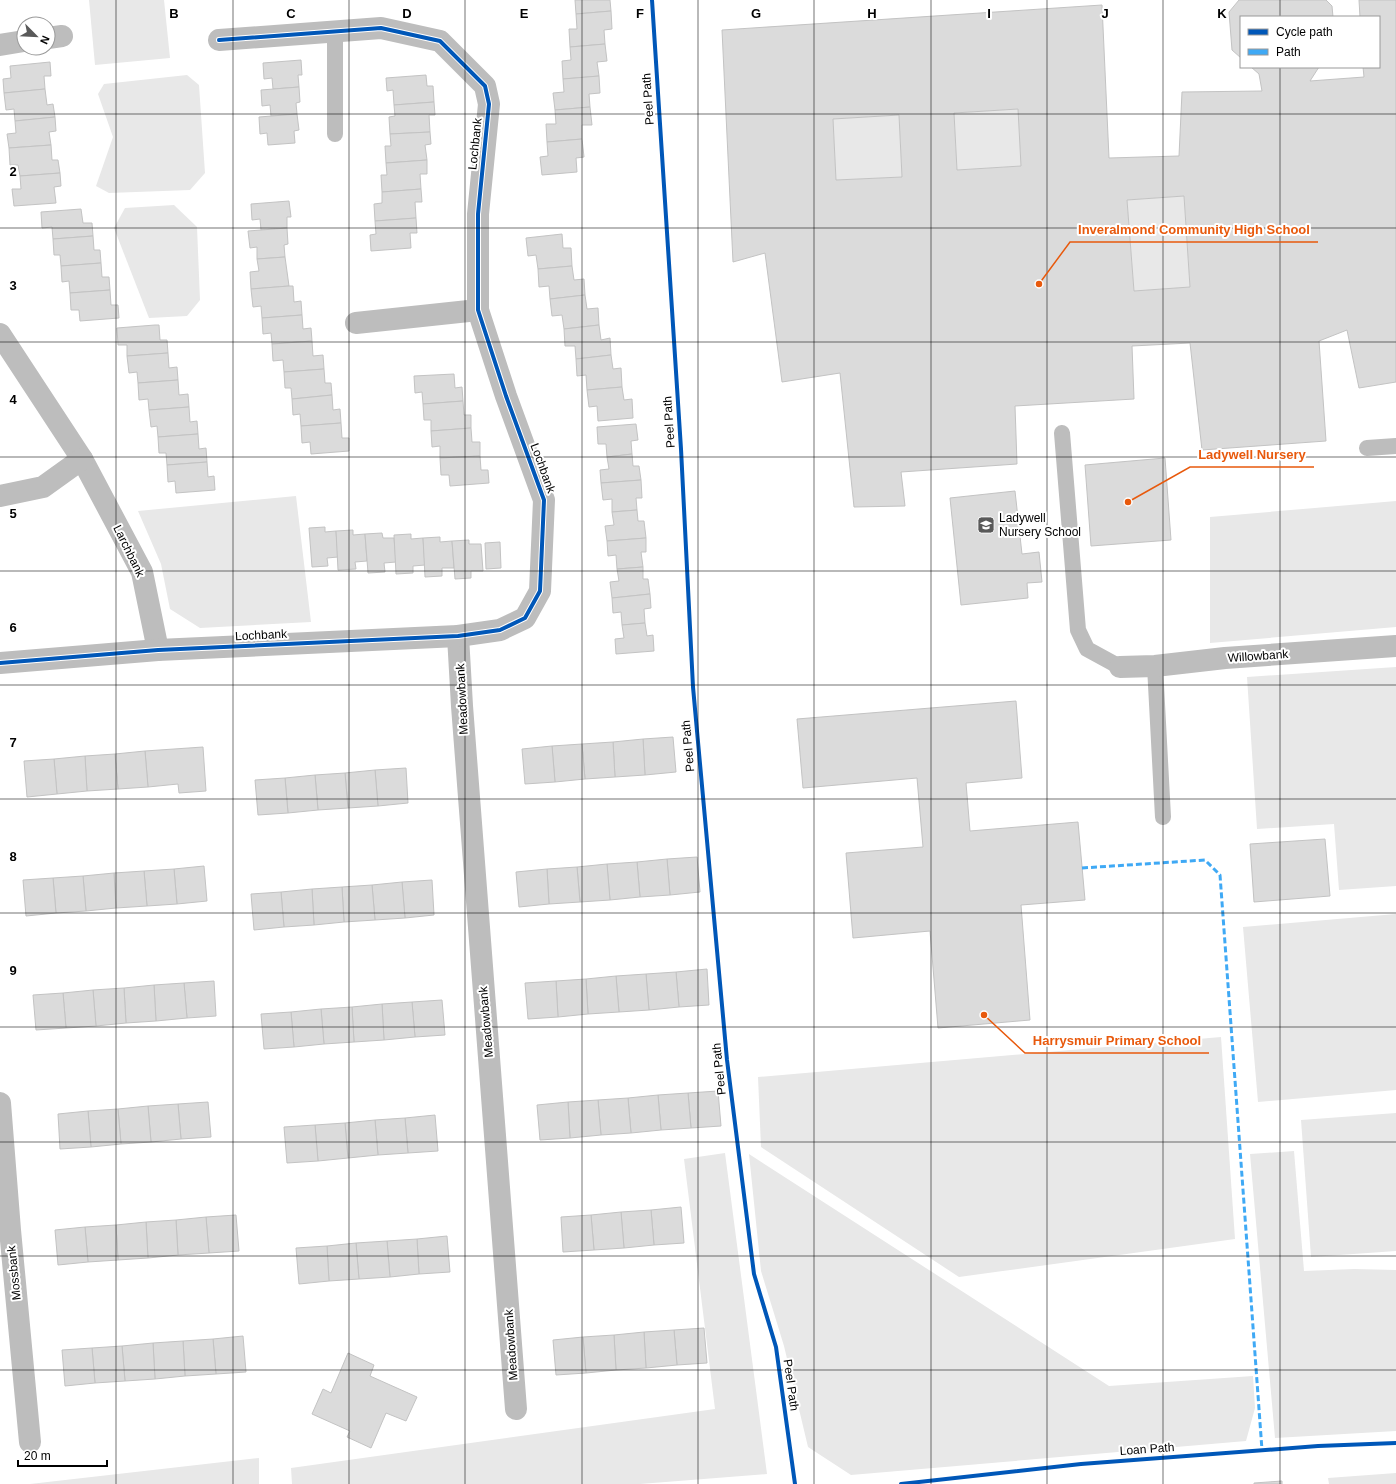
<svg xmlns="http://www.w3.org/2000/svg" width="1396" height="1484" font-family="Arial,sans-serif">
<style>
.green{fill:#e8e8e8}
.building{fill:#dbdbdb;stroke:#c3c3c3;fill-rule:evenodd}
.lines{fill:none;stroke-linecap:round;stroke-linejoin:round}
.service{stroke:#bdbdbd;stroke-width:16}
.minor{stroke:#bdbdbd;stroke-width:22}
.quiet{stroke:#3fa9f5;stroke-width:3;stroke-dasharray:6 3;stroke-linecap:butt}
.cycleway-casing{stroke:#fff;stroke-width:6}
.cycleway{stroke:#0057b8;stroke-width:4}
.grid{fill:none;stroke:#000;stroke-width:1;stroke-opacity:0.55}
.labels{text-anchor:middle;stroke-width:4;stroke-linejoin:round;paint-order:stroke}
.street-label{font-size:12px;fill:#000;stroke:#fff}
.poi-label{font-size:12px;fill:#000;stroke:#fff;text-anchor:start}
.grid-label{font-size:13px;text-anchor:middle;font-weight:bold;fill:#000;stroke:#fff;stroke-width:4;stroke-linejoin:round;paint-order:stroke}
.leader{fill:none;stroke:#e8590c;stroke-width:1.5}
.callout-dot{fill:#e8590c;stroke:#fff;stroke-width:1.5}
.callout-label{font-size:13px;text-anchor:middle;font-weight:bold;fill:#e8590c;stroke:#fff;stroke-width:4;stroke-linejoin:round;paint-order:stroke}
</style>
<rect width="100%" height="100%" fill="#fff"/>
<!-- green -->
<g class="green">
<path d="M89,0H164L170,58L95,65Z"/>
<path d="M187,75L199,85L205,173L190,190L109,193L96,186L113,137L98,94L104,84Z"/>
<path d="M1018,109L1021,166L957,170L954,113Z"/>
<path d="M899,115L902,177L836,180L833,119Z"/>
<path d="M1184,196L1190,287L1134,291L1127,200Z"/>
<path d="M174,205L197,227L200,300L187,316L149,318L114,228L125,208Z"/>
<path d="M296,496L311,622L200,628L170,609L161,564L138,511Z"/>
<path d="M1396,501V627L1210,643V517Z"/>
<path d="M1396,667V886L1339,890L1334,824L1257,829L1247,677Z"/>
<path d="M1396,914V1090L1258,1102L1243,927Z"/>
<path d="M1221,1037L1235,1239L959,1277L761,1147L758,1077Z"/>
<path d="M1396,1113V1251L1311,1257L1301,1120Z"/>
<path d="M1294,1151L1304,1271L1354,1269L1396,1270V1431L1275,1438L1250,1154Z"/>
<path d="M725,1153L767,1474L640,1484H292L291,1468L715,1409L684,1159Z"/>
<path d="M749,1154L1109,1386L1253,1376L1255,1408L1246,1441L851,1475L808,1447L784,1346L761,1271Z"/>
<path d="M259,1458V1484H30Z"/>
<path d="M1396,1473V1484H1329L1328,1478Z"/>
</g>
<!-- building -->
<g class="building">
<path d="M575,0H610L611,11L576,14Z"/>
<path d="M1239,0H1326L1332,6L1333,17H1241V58L1232,50L1229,12Z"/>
<path d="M1359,0H1396V382L1359,388L1347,330L1319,341L1326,441L1202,450L1190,343L1132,346L1134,399L1015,406L1017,464L901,472L905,506L854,507L840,373L782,382L765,253L733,262L722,30L1102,5L1109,158L1179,156L1182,92L1262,91L1259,74L1251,67H1319L1310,81L1364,77L1363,67H1379V17H1360ZM1018,109L1021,166L957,170L954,113ZM899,115L902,177L836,180L833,119ZM1184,196L1190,287L1134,291L1127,200Z"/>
<path d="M611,11L612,29L604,30L605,44L570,47L569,29H577L576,14Z"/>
<path d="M605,44L607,61L597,62L599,76L563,79L562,61L571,60L570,47Z"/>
<path d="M301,60L302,75H298L299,87L273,89L272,78L264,79L263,63Z"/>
<path d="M50,62L51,76H44L45,89L4,93L3,79L11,78L10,66Z"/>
<path d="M426,75L427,86H433L434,102L394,105L393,90L387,91L386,78Z"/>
<path d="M599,76L600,93L589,94L590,107L555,110L553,93L564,92L563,79Z"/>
<path d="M299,87L300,102L296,103L297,114L271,116L270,105L262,106L261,90Z"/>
<path d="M45,89L47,105L53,104L55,117L15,121L14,109L6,110L4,93Z"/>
<path d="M434,102L435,115H429L430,132L390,134L389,117L395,116L394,105Z"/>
<path d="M590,107L592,125H582V139L547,142L546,124H556L555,110Z"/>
<path d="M297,114L299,130L294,131L295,143L268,145L267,133L260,134L259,117Z"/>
<path d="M55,117L56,131L49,132L51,145L9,148L7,134L16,133L15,121Z"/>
<path d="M430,132L431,144L425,145L427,160L386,163L385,146H391L390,134Z"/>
<path d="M582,139L584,157L576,158L577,172L542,175L540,157L548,156L547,142Z"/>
<path d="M51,145L52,160H58L60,173L20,176L18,165H10L9,148Z"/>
<path d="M427,160V174H420L421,189L382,192L381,175H387L386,163Z"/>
<path d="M60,173L61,186L54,187L56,203L14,206L12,189H21L20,176Z"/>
<path d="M421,189L422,202H415L416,218L375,221L374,204L382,203V192Z"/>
<path d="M289,201L291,217H287V228L261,230L260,219L252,220L251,204Z"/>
<path d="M81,209L83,223H92L93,236L53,239L52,227L42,228L41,212Z"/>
<path d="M416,218L417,233H410L411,248L371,251L370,235L376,234L375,221Z"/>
<path d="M287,228L288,244L284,245L285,257L257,259V247L250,248L248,231Z"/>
<path d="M562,234L563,248H571L572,266L538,269L536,255L528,256L526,238Z"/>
<path d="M93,236L94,250H100L101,263L61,266L60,255H54L53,239Z"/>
<path d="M285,257L289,286L251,289L250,272L259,271L257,259Z"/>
<path d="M101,263L102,277H109L110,290L70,293L69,281L62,282L61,266Z"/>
<path d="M572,266L574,280L584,279L585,295L550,299L549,286L539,287L538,269Z"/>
<path d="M289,286H293L294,302L301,301L302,315L262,318L261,306L253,307L251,289Z"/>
<path d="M110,290L111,305H118L119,318L80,321L79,310H71L70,293Z"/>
<path d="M585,295L587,309L598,308L599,325L564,329L562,315L552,316L550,299Z"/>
<path d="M302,315L303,329L311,328L312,341L272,344L271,333L263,334L262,318Z"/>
<path d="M155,325H159L160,340H167L168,353L127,356V345H118L117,328Z"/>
<path d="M599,325L601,340L610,338L611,355L576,359L575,346H565L564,329Z"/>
<path d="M312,341L313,356L323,355L324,369L284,372L283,360L273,361L272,344Z"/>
<path d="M168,353L169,368L177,367L178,380L138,383L137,372L129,373L127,356Z"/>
<path d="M611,355L613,369L621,368L622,387L587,390L586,375L577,376L576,359Z"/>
<path d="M324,369L325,383H331L332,395L292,399L291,388H285L284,372Z"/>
<path d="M454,374L455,388L462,387L463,401L423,404L422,392L415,393L414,376Z"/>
<path d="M178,380L179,395L188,394L189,407L149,410L148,399L139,400L138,383Z"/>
<path d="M622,387L624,400L632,399L633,418L598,421L597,406L589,407L587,390Z"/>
<path d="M332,395L333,410L340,409L341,423L301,426L300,414L293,415L292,399Z"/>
<path d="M463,401L464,415H471V428L431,431V420H424L423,404Z"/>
<path d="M189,407L190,422L197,421L198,434L158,437L157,426L151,427L149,410Z"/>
<path d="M341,423L342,438H349V451L311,454L310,442L302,443L301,426Z"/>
<path d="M636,424L638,440L631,441L632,454L607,457L606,444H598L597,427Z"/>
<path d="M471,428L472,442H480V456L440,458V446L432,447L431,431Z"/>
<path d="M198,434L199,449L206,448L207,462L167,465L166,453H159L158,437Z"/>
<path d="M632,454L633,466H639L641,480L601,483L600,470L609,469L607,457Z"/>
<path d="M480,456L481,470H488L489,483L450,486L449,475H441L440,458Z"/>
<path d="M1165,458L1171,540L1091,546L1085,465Z"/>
<path d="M207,462L208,477L214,476L215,490L176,493L175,481L168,482L167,465Z"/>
<path d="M641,480L642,498H636L637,510L612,512V499L603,500L601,483Z"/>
<path d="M1015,491L1022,554L1039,552L1042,582L1027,583L1028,598L961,605L950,498Z"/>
<path d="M637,510L638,521H644L646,538L607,541L605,526L614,525L612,512Z"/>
<path d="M325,527V532L336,531L338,557L327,558L328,566L312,567L309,528Z"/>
<path d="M353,530V535L365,534L367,561L355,562L356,569L338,570L336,531Z"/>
<path d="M382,533L383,538H394L396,562L384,563L385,572L368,573L365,534Z"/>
<path d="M411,534V539L423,538L425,565L413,566V573L396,574L394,535Z"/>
<path d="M440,537V542L452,541L454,568H442V576L425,577L423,538Z"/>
<path d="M646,538V552H641L643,567L617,569L616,555L608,556L607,541Z"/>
<path d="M469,540V544H481L483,571H471V578L455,579L452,541Z"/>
<path d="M500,542L501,568L486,569L485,543Z"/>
<path d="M643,567V579H648L650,594L612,598L610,582L619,581L617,569Z"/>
<path d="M650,594L651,608L644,609L645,623L622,625L621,612L613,613L612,598Z"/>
<path d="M645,623L647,636L653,635L654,651L616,654L615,639L624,638L622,625Z"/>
<path d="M1016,701L1022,778L966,783L970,831L1078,822L1085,900L1021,905L1030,1020L938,1028L930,931L853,938L846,853L923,847L917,778L803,788L797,719Z"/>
<path d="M673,737L676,772L645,775L643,739Z"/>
<path d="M643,739L645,775L615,777L613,742Z"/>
<path d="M613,742L615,777L585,779L582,744Z"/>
<path d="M582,744L585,779L555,782L552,746Z"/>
<path d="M552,746L555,782L525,784L522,749Z"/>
<path d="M203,747L206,791L179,793L178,784L148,787L145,751Z"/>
<path d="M145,751L148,787L118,789L115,754Z"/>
<path d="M115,754L118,789L87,791L85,756Z"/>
<path d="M85,756L87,791L57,794L54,759Z"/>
<path d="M54,759L57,794L27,797L24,761Z"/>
<path d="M406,768L408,803L378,806L375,770Z"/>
<path d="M375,770L378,806L348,808L345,773Z"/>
<path d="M345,773L348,808L318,810L315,775Z"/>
<path d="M315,775L318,810L288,813L285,778Z"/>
<path d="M285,778L288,813L258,815L255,780Z"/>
<path d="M1325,839L1330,896L1254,902L1250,844Z"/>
<path d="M697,857L700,892L670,895L667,859Z"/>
<path d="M667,859L670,895L640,897L637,862Z"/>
<path d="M637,862L640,897L610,900L607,864Z"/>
<path d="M607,864L610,900L580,902L577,867Z"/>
<path d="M204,866L207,901L177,904L174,869Z"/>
<path d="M577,867L580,902L549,904L547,869Z"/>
<path d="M174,869L177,904L147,906L144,871Z"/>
<path d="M547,869L549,904L519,907L516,872Z"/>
<path d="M144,871L147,906L116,908L114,873Z"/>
<path d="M114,873L116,908L86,911L83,876Z"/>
<path d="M83,876L86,911L56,913L53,878Z"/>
<path d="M53,878L56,913L26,916L23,880Z"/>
<path d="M432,880L434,915L405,918L402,882Z"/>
<path d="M402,882L405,918L375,920L372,885Z"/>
<path d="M372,885L375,920L344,922L342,887Z"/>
<path d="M342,887L344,922L314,925L312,889Z"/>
<path d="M312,889L314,925L284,927L281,892Z"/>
<path d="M281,892L284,927L254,930L251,894Z"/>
<path d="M707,969L709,1005L679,1007L676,972Z"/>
<path d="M676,972L679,1007L649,1010L646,974Z"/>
<path d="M646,974L649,1010L619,1012L616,976Z"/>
<path d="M616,976L619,1012L588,1014L586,979Z"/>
<path d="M586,979L588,1014L558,1017L556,981Z"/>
<path d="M214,981L216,1016L187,1018L184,983Z"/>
<path d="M556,981L558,1017L528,1019L525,983Z"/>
<path d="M184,983L187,1018L156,1021L154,985Z"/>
<path d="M154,985L156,1021L126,1023L124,988Z"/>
<path d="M124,988L126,1023L96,1026L93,990Z"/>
<path d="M93,990L96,1026L66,1028L63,993Z"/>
<path d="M63,993L66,1028L36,1030L33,995Z"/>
<path d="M442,1000L445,1035L415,1037L412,1002Z"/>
<path d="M412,1002L415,1037L384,1040L382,1004Z"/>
<path d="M382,1004L384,1040L354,1042L352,1007Z"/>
<path d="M352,1007L354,1042L324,1044L321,1009Z"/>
<path d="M321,1009L324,1044L294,1047L291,1012Z"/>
<path d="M291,1012L294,1047L264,1049L261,1014Z"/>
<path d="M718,1091L721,1126L691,1128L688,1093Z"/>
<path d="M688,1093L691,1128L661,1130L658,1095Z"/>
<path d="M658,1095L661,1130L631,1133L628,1098Z"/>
<path d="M628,1098L631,1133L601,1135L598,1100Z"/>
<path d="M598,1100L601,1135L570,1138L568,1102Z"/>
<path d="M208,1102L211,1137L181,1139L178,1104Z"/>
<path d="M568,1102L570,1138L540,1140L537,1105Z"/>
<path d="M178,1104L181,1139L151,1142L148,1106Z"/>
<path d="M148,1106L151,1142L121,1144L118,1109Z"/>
<path d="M118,1109L121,1144L91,1147L88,1111Z"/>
<path d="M88,1111L91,1147L60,1149L58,1114Z"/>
<path d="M435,1115L438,1151L408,1153L405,1118Z"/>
<path d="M405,1118L408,1153L378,1155L375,1120Z"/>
<path d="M375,1120L378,1155L348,1158L345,1123Z"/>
<path d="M345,1123L348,1158L318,1161L315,1125Z"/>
<path d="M315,1125L318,1161L287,1163L284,1127Z"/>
<path d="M681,1207L684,1243L654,1245L651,1210Z"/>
<path d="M651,1210L654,1245L624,1248L621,1212Z"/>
<path d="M621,1212L624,1248L594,1250L591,1215Z"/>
<path d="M236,1215L239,1251L209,1253L206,1217Z"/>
<path d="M591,1215L594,1250L563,1252L561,1217Z"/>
<path d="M206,1217L209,1253L178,1255L176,1220Z"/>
<path d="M176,1220L178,1255L148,1258L146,1222Z"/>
<path d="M146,1222L148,1258L118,1260L116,1225Z"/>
<path d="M116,1225L118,1260L88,1262L85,1227Z"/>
<path d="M85,1227L88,1262L58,1265L55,1230Z"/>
<path d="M447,1236L450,1272L419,1274L417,1239Z"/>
<path d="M417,1239L419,1274L390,1277L387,1241Z"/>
<path d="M387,1241L390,1277L359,1279L356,1243Z"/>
<path d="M356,1243L359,1279L329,1281L327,1246Z"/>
<path d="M327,1246L329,1281L299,1284L296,1248Z"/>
<path d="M704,1328L707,1363L677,1365L674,1330Z"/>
<path d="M674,1330L677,1365L646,1368L644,1332Z"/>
<path d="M644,1332L646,1368L616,1370L614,1335Z"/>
<path d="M614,1335L616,1370L586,1373L583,1337Z"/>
<path d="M243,1336L246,1372L216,1374L213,1339Z"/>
<path d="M583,1337L586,1373L556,1375L553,1340Z"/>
<path d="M213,1339L216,1374L185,1376L183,1341Z"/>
<path d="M183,1341L185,1376L155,1379L153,1343Z"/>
<path d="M153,1343L155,1379L125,1381L122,1346Z"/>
<path d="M122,1346L125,1381L95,1383L92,1348Z"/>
<path d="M92,1348L95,1383L65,1386L62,1350Z"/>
<path d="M348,1353L374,1365L370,1376L417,1397L406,1421L386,1413L371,1448L347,1437L350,1431L312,1414L323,1389L331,1393Z"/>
<path d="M1282,1481V1484H1254V1483Z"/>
</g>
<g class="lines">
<!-- service -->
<g class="service">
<path d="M335,31V134"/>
<path d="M1062,433L1078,630L1087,649L1120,667"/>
<path d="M1367,448L1396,446"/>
<path d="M1155,666L1163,817"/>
</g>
<!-- minor -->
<g class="minor">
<path d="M48,38L62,36"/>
<path d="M0,45L24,41"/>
<path d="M356,323L478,310"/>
<path d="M0,334L82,459L142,572L158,650"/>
<path d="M0,496L43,487L82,459"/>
<path d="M458,636L462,706L516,1409"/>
<path d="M0,663L158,650L458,636L500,630L525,618L540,591L544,500L506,396L478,310V214L489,104L485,86L440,41L381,28L219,40"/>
<path d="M1120,667L1155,666L1225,658L1396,646"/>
<path d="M0,1103L10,1230L30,1442"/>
</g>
<!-- quiet -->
<path class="quiet" d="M1082,868L1205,860L1220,875L1262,1450"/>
<!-- cycleway casing -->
<g class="cycleway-casing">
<g id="cycleway">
<path d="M652,0L681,449L693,687L727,1060L754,1274L776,1347L795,1484"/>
<path d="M0,663L158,650L458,636L500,630L525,618L540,591L544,500L506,396L478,310V214L489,104L485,86L440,41L381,28L219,40"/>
<path d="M901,1484L1081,1464L1318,1446L1396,1443"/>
</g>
</g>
<!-- cycleway -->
<use href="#cycleway" class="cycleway"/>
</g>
<!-- grid -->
<path class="grid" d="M116,0V1484M233,0V1484M349,0V1484M465,0V1484M582,0V1484M698,0V1484M814,0V1484M931,0V1484M1047,0V1484M1163,0V1484M1280,0V17M1280,67V1484M0,114H1396M0,228H1396M0,342H1396M0,457H1396M0,571H1396M0,685H1396M0,799H1396M0,913H1396M0,1027H1396M0,1142H1396M0,1256H1396M0,1370H1396"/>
<!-- icons -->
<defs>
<g id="school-square" transform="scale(0.9)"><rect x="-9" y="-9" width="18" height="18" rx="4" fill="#595959" stroke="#fff"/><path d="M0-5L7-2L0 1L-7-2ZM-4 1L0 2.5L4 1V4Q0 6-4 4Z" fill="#fff"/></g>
</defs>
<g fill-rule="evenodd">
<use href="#school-square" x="986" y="525"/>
</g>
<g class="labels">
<!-- street labels -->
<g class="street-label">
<text transform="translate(648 99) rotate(-94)" y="4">Peel Path</text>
<text transform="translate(475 144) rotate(-84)" y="4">Lochbank</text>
<text transform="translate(669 422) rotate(-94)" y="4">Peel Path</text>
<text transform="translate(543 468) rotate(70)" y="4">Lochbank</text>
<text transform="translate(129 551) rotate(64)" y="4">Larchbank</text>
<text transform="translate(261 635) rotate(-3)" y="4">Lochbank</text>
<text transform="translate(1258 656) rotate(-4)" y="4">Willowbank</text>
<text transform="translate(462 699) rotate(-93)" y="4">Meadowbank</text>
<text transform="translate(688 746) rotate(-95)" y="4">Peel Path</text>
<text transform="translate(486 1022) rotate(-95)" y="4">Meadowbank</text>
<text transform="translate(719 1069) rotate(-96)" y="4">Peel Path</text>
<text transform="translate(14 1273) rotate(-96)" y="4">Mossbank</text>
<text transform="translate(511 1345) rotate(-94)" y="4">Meadowbank</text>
<text transform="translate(791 1385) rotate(82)" y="4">Peel Path</text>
<text transform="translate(1147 1449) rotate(-4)" y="4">Loan Path</text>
</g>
<!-- poi labels -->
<g class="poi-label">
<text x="999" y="522">Ladywell<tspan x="999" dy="14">Nursery School</tspan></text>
</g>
</g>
<g class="grid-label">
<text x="174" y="18">B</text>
<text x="291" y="18">C</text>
<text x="407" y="18">D</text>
<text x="524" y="18">E</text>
<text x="640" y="18">F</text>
<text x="756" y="18">G</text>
<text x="872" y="18">H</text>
<text x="989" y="18">I</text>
<text x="1105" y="18">J</text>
<text x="1222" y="18">K</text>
<text x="13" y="176">2</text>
<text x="13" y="290">3</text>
<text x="13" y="404">4</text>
<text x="13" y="518">5</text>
<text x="13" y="632">6</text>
<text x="13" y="747">7</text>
<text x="13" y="861">8</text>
<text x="13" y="975">9</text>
</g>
<!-- callouts -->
<path class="leader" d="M1039 284L1070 242H1318M1128 502L1190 467H1314M984 1015L1025 1053H1209"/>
<g class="callout-dot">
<circle cx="1039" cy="284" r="4"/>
<circle cx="1128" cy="502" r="4"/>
<circle cx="984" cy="1015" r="4"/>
</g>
<g class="callout-label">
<text x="1194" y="234">Inveralmond Community High School</text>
<text x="1252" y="459">Ladywell Nursery</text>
<text x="1117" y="1045">Harrysmuir Primary School</text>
</g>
<!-- legend -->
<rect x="1240" y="16" width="140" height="52" fill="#ffffff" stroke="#999999"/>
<rect x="1248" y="29" width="20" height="6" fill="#0057b8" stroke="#999999"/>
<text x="1276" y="36" font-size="12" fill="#000000">Cycle path</text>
<rect x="1248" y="49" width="20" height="6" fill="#3fa9f5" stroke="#999999"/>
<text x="1276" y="56" font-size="12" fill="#000000">Path</text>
<!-- north arrow -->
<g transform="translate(36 36) rotate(114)"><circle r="19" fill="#ffffff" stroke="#999999"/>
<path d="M0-3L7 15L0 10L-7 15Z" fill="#595959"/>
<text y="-6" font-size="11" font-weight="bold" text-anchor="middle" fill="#000000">N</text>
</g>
<!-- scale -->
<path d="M18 1460v6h89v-6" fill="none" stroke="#000000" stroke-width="2"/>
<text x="24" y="1460" font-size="12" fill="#000000" stroke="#ffffff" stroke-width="3" paint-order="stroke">20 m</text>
</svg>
